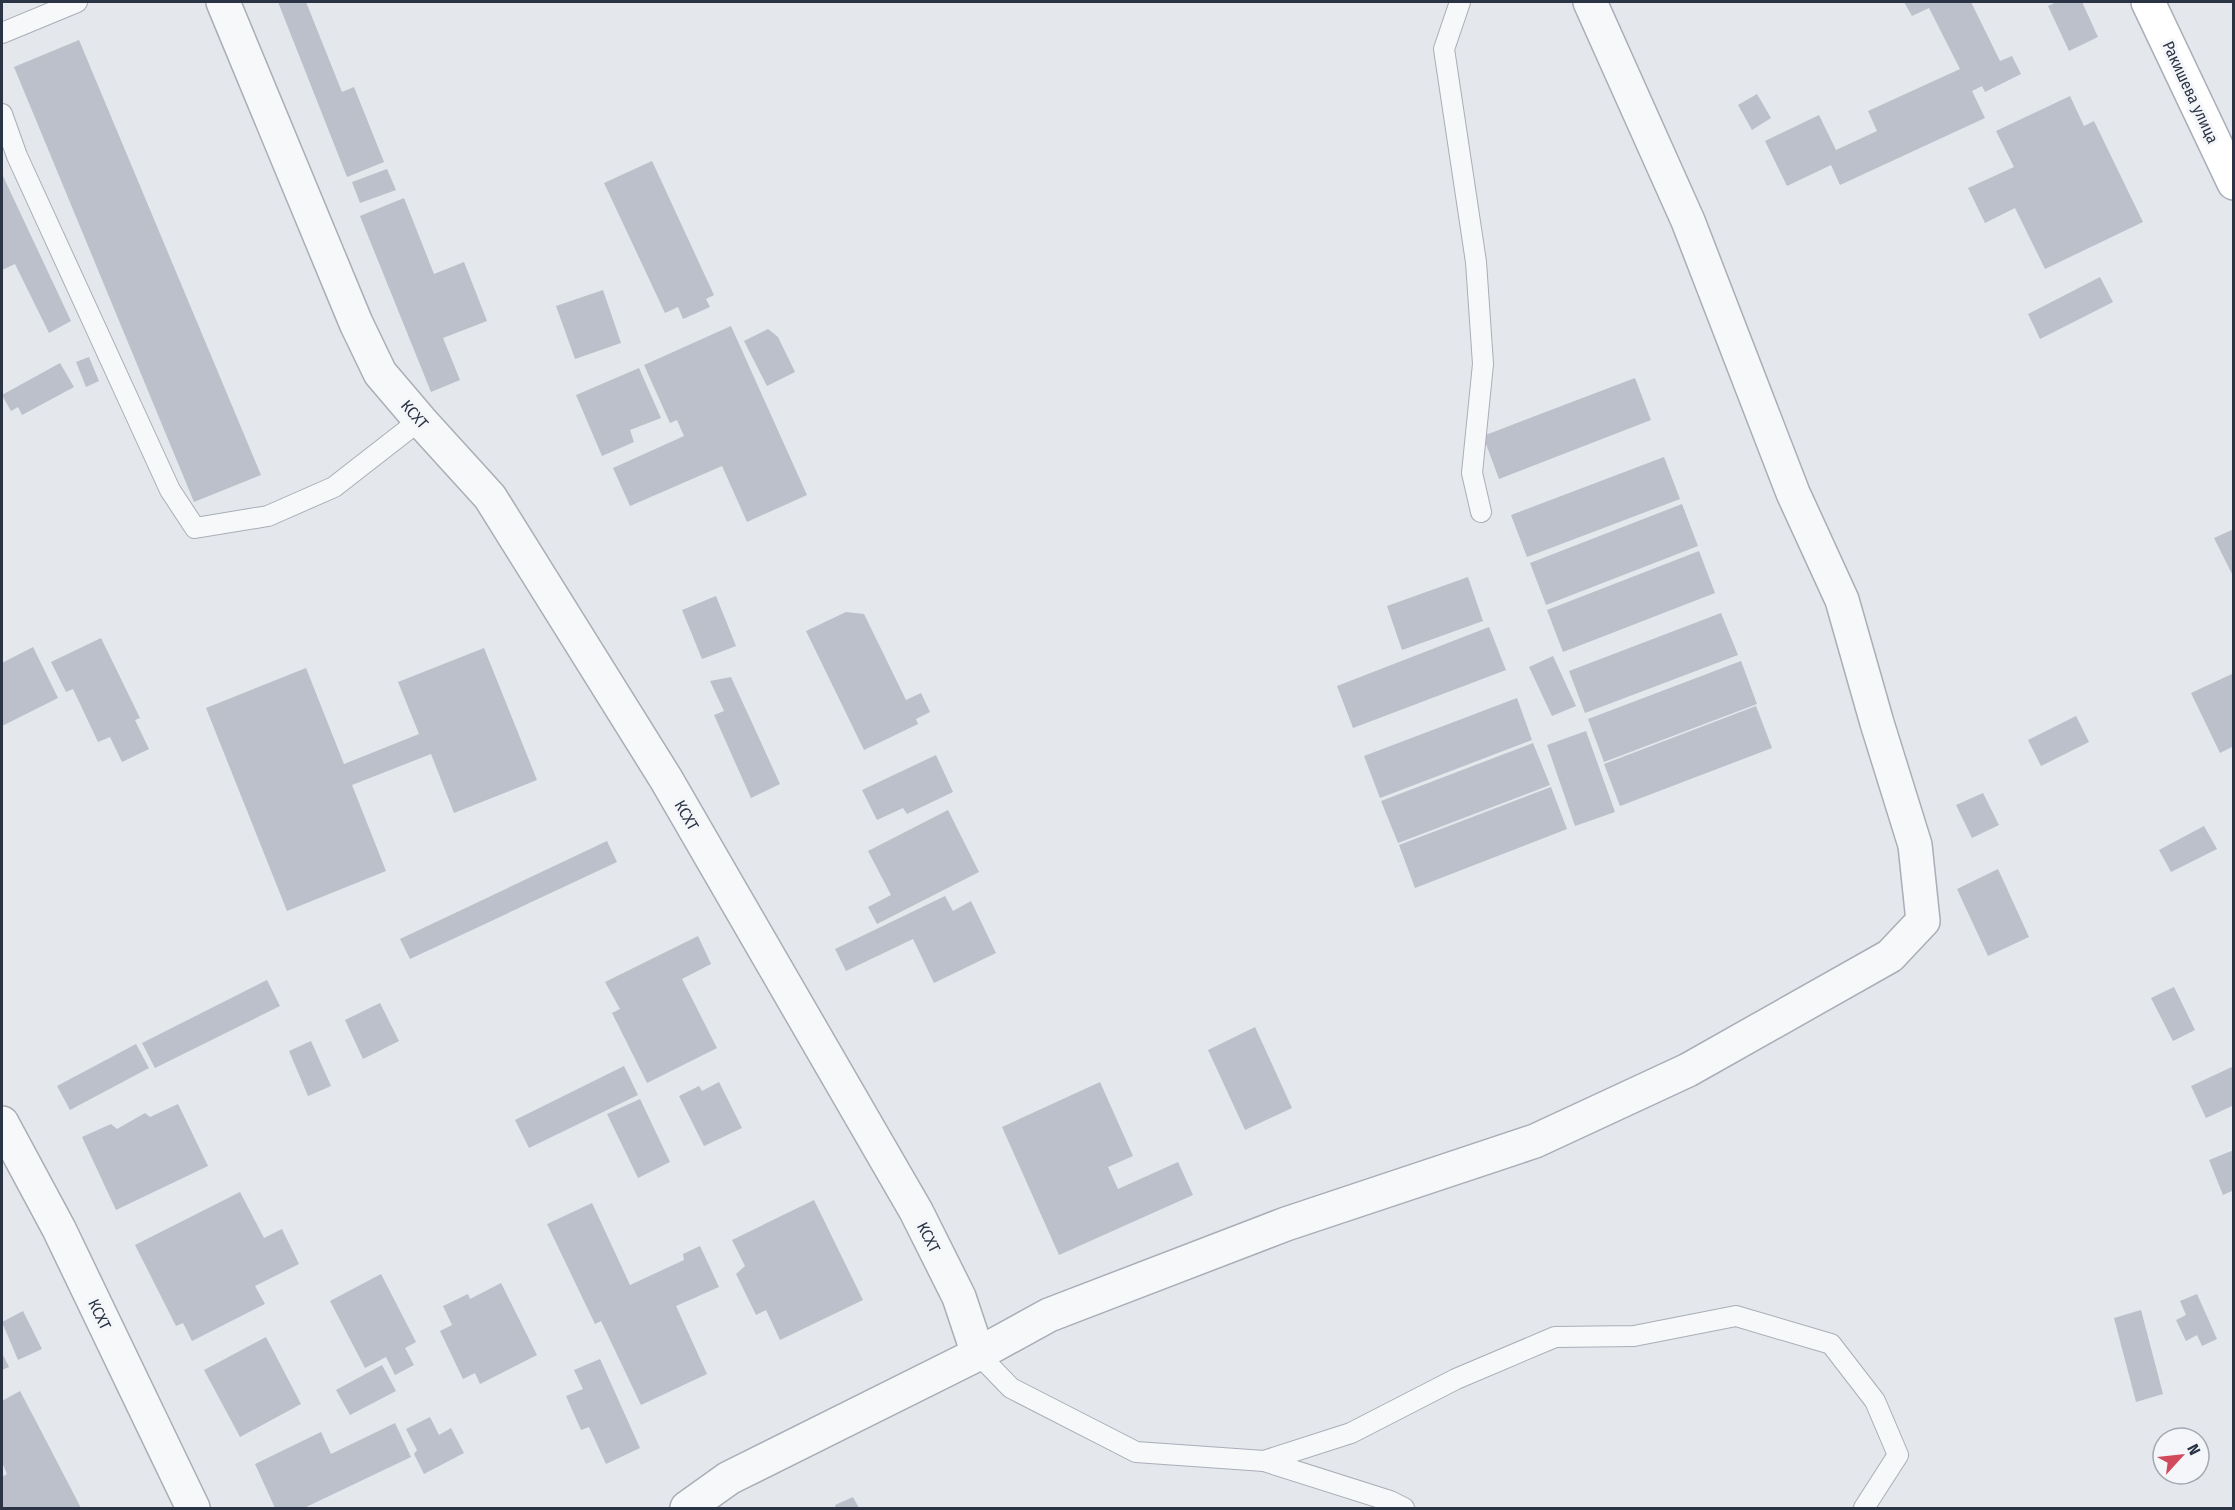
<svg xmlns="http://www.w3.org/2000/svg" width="2235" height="1510" font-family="'Fira Sans Condensed',sans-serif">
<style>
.building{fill:#bbc0ca}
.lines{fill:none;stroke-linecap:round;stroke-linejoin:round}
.lane-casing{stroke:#a9aeb7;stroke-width:22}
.street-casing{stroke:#a9aeb7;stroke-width:36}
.secondary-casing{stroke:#a9aeb7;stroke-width:36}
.lane{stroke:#f7f8fa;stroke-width:20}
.street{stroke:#f7f8fa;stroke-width:33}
.secondary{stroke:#fff;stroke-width:33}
.labels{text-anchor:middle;stroke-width:6;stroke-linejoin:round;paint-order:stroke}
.street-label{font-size:16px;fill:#2b3445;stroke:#f4f6f9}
</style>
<rect width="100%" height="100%" fill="#e4e7ec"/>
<!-- building -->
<g class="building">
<path d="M278,2H306L342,92L354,87L384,162L347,177Z"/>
<path d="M1904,2H1971L2000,61L2012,56L2021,74L1985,92L1982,86L1972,91L1985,118L1840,185L1831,165L1787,186L1765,141L1819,115L1836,150L1877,131L1868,111L1960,69L1929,8L1912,16Z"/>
<path d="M2057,2H2082L2098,37L2069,51L2048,6Z"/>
<path d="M79,40L261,475L194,502L14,67Z"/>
<path d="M1757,94L1771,118L1752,130L1738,105Z"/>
<path d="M2070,96L2084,126L2094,121L2143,222L2045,269L2015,208L1985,223L1968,188L2014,167L1996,131Z"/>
<path d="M652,161L714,295L706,299L710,307L683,319L678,307L665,313L604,183Z"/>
<path d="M387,169L396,190L360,203L352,182Z"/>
<path d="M2,174L71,321L49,333L15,264L2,270Z"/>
<path d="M404,198L434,274L464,262L487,321L443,338L460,380L431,392L360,216Z"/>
<path d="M2100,277L2113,302L2040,339L2028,314Z"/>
<path d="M603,290L621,343L575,359L556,306Z"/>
<path d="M731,326L807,495L747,522L722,466L630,506L613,468L684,436L677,420L670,423L644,365Z"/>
<path d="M768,329L778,337L795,372L767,386L744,341Z"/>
<path d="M89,357L99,381L86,387L76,362Z"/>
<path d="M60,363L74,387L22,415L18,407L11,411L2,395Z"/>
<path d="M639,368L661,418L630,430L634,442L602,456L576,395Z"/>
<path d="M1635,378L1651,420L1499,479L1483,436Z"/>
<path d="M1664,457L1680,499L1527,557L1511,515Z"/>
<path d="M1682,504L1698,546L1546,605L1530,563Z"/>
<path d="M2234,529V578L2214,538Z"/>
<path d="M1699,551L1715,593L1563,652L1547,610Z"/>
<path d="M1468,577L1483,621L1402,650L1387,606Z"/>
<path d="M716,596L736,646L702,659L682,610Z"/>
<path d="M846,612L864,614L906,700L921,693L930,712L916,719L918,724L864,750L806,631Z"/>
<path d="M1721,613L1738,655L1585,713L1569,671Z"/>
<path d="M1489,627L1506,670L1353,728L1337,686Z"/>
<path d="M101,638L140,718L135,720L149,749L122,762L110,737L98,742L73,689L66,692L51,662Z"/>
<path d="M33,647L58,698L2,726V663Z"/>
<path d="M484,648L537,780L454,813L431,754L352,785L386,871L287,911L206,708L306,668L344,764L419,734L398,682Z"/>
<path d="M1553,656L1576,706L1552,716L1529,667Z"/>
<path d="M1741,661L1757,704L1604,762L1588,719Z"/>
<path d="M2234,673V746L2220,753L2191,693Z"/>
<path d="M731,677L780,784L751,798L714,715L724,711L710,681Z"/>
<path d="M1517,698L1532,740L1380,798L1364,756Z"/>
<path d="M1756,706L1772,748L1620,806L1604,764Z"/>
<path d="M2076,716L2089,742L2041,766L2028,740Z"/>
<path d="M1586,731L1615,812L1575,826L1547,745Z"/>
<path d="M1533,743L1550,785L1398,843L1381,801Z"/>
<path d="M936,755L953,792L907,814L903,808L877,820L862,790Z"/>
<path d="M1551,787L1567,829L1415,888L1399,845Z"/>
<path d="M1983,793L1999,825L1972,838L1956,805Z"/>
<path d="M948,810L979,872L877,924L868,907L891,895L868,851Z"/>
<path d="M2204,826L2217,849L2171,872L2159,850Z"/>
<path d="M607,841L617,862L410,959L400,939Z"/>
<path d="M1998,869L2029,937L1988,956L1957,889Z"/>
<path d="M945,896L953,911L971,901L996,953L934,983L913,939L846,971L835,949Z"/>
<path d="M698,936L711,964L682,979L717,1048L647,1083L612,1013L620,1009L605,982Z"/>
<path d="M267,980L280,1006L155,1068L142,1043Z"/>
<path d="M2174,987L2195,1030L2173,1041L2151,998Z"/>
<path d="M380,1003L399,1041L363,1059L345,1020Z"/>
<path d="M1255,1027L1292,1108L1245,1130L1208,1050Z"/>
<path d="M311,1041L331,1086L308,1096L289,1051Z"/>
<path d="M136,1044L149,1068L70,1110L57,1086Z"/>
<path d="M624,1066L638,1095L529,1148L515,1120Z"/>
<path d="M2234,1066V1105L2206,1118L2191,1086Z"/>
<path d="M719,1082L742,1128L704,1146L679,1096L699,1086L702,1091Z"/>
<path d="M1100,1082L1133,1156L1108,1167L1118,1189L1178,1162L1193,1195L1059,1255L1002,1127Z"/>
<path d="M640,1099L670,1162L638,1178L607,1114Z"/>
<path d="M178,1104L208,1166L116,1210L82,1137L111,1124L117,1129L145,1113L150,1117Z"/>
<path d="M2234,1150V1190L2223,1195L2209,1160Z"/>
<path d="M240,1192L264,1238L282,1229L299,1264L255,1286L265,1304L192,1341L183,1323L176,1326L135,1245Z"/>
<path d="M814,1200L863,1300L780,1340L766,1310L756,1315L736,1274L745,1266L732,1240Z"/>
<path d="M592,1203L630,1285L684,1260L683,1254L700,1246L719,1287L676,1306L707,1374L641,1405L601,1321L595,1324L547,1224Z"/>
<path d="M381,1274L416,1342L405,1348L414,1365L395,1375L386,1357L365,1368L330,1301Z"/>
<path d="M501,1283L537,1355L480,1384L475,1373L463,1379L440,1331L452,1325L443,1306L468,1294L470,1299Z"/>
<path d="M2197,1294L2217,1339L2202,1346L2197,1335L2186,1341L2176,1320L2186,1315L2180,1301Z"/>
<path d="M2141,1310L2163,1394L2136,1402L2114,1318Z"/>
<path d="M23,1311L42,1349L18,1360L2,1322Z"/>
<path d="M266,1337L301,1404L240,1437L204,1370Z"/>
<path d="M2,1353L9,1367L2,1370Z"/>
<path d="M600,1359L640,1448L606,1464L589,1427L581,1430L566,1396L583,1389L574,1370Z"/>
<path d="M382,1365L396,1391L350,1415L336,1390Z"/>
<path d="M20,1391L40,1429L81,1508H2V1477L7,1474L2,1462V1401Z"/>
<path d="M430,1417L439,1435L451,1428L464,1453L424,1474L414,1454L417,1450L406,1429Z"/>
<path d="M395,1423L411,1457L304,1508H275L255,1464L321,1432L331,1454Z"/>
<path d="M853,1497L859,1508H836L835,1505Z"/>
</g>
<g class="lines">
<!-- lane casing -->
<g class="lane-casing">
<g id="lane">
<path d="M1460,2L1444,49L1476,262L1483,364L1472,473L1481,512"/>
<path d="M2,33L77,2"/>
<path d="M2,114L17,156L170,490L195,528L268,516L334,487L420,420"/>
<path d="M978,1354L1011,1388L1136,1452L1264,1461L1390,1501L1404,1508"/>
<path d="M1264,1461L1351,1433L1456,1379L1555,1337L1634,1336L1736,1316L1831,1344L1875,1401L1898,1455L1864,1508"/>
</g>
</g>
<!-- street casing -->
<g class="street-casing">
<g id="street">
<path d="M223,2L356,323L380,373L420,420L490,497L666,779L916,1211L959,1297L978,1354"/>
<path d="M2,1123L59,1229L193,1508"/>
<path d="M687,1508L729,1478L978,1354L1049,1315L1286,1224L1535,1141L1688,1070L1890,956L1923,921L1915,845L1877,723L1842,600L1793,493L1688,221L1590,2"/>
</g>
</g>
<!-- secondary casing -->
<g class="secondary-casing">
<path id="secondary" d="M2148,2L2234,183"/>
</g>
<!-- lane -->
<use href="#lane" class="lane"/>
<!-- street -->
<use href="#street" class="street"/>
<!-- secondary -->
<use href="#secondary" class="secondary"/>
</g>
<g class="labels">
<!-- street labels -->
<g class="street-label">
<text transform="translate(2191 92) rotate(65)" y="6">Ракишева улица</text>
<text transform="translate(415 414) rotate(49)" y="6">КСХТ</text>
<text transform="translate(687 815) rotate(60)" y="6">КСХТ</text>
<text transform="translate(929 1237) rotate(63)" y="6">КСХТ</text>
<text transform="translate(100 1314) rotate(64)" y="6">КСХТ</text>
</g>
</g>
<!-- border -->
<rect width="2235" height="1510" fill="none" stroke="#2b3445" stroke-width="6"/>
<!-- north arrow -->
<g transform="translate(2181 1456) rotate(63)"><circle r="28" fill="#f4f6f9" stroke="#a4a8b1" stroke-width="1.5"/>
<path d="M0-4.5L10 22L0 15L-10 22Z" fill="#d1495b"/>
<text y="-9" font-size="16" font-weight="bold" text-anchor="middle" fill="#2b3445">N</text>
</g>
</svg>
